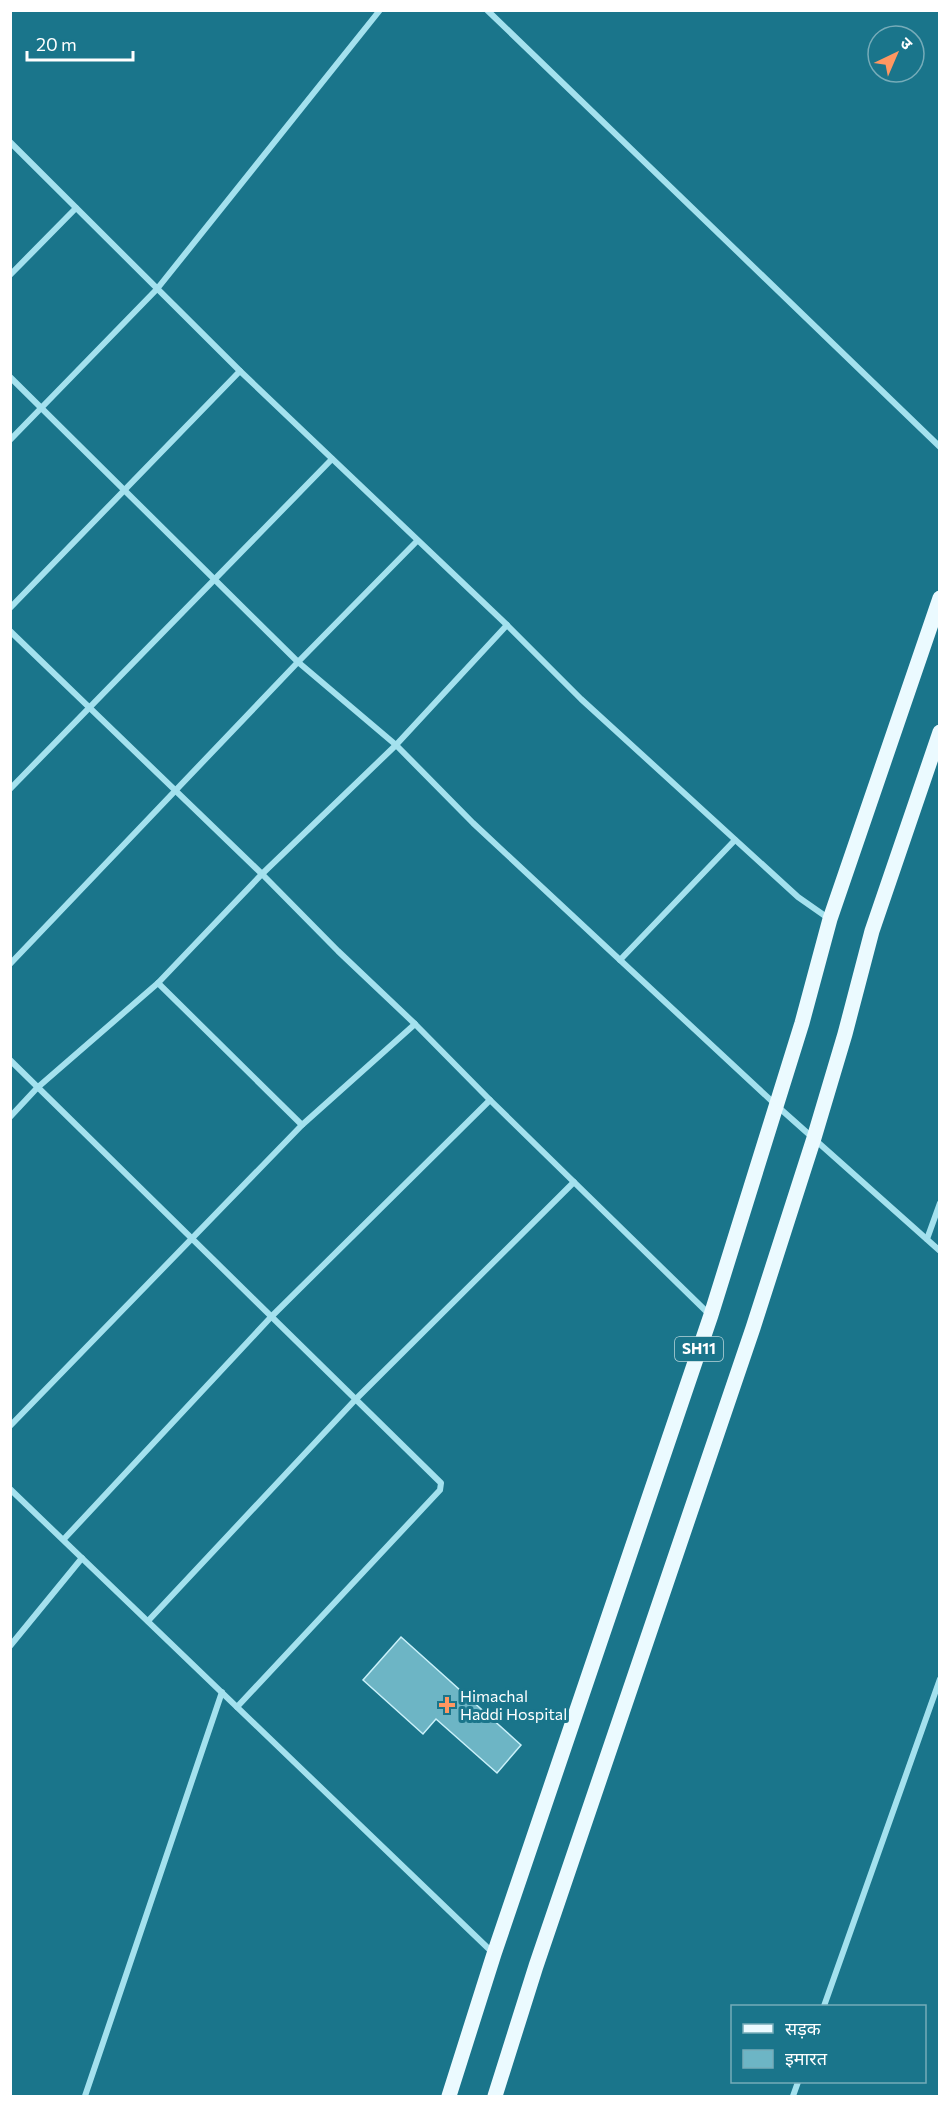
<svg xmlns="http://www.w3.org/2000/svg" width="950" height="2107" font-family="Commissioner,'Noto Sans Devanagari',sans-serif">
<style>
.building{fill:#6db5c5;stroke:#caf1fa;stroke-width:1.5}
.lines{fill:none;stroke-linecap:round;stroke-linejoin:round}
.minor{stroke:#a4e1ee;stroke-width:6}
.primary{stroke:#ebfaff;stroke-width:15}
.poi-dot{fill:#ff9761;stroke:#1a758b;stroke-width:2}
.labels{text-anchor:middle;stroke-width:6;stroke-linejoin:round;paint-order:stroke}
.shield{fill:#1a758b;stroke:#bad6dc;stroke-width:1.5}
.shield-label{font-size:15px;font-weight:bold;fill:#fff}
.poi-label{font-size:16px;fill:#fff;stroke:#1a758b;text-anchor:start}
</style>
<rect width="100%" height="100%" fill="#1a758b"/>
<!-- building -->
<path class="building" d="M401,1637L521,1745L497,1773L436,1719L423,1734L363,1680Z"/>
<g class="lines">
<!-- minor -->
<g class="minor">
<path d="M487,10L940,447"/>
<path d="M10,142L240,371L507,625L581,699L798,897L828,918"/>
<path d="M10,275L76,208"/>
<path d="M10,377L298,662L396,745L473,823L620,960L776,1105L940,1251"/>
<path d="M10,440L157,289L380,10"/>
<path d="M10,608L240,371"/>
<path d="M10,631L262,874L338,951L415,1024L490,1100L710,1315"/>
<path d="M10,789L332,459"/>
<path d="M620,960L735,840"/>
<path d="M10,964L298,662L417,541"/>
<path d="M158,983L302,1125"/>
<path d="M10,1060L441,1483L440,1490L237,1707"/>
<path d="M10,1117L37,1088L158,983L262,874L396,745L507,625"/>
<path d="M927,1239L940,1203"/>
<path d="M10,1426L302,1125L415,1024"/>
<path d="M10,1489L492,1952"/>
<path d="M64,1539L271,1317L490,1100"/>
<path d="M148,1621L355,1400L574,1182"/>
<path d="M10,1646L82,1558"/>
<path d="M824,2006L940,1679"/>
<path d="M85,2096L222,1692"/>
<path d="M793,2096L798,2082"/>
</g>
<!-- primary -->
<g class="primary">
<path d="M449,2096L494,1954L711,1315L802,1023L830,919L940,598"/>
<path d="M495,2096L536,1966L753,1328L814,1138L845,1034L872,931L940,732"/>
</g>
</g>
<!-- markers -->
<path class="poi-dot" d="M444 1696h6v6h6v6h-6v6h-6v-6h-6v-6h6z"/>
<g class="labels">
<!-- shield labels -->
<rect class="shield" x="675" y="1337" width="48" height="24" rx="4.5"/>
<g class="shield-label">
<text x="699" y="1354">SH11</text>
</g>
<!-- poi labels -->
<g class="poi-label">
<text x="460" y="1702">Himachal<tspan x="460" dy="18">Haddi Hospital</tspan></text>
</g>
</g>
<!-- border -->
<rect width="950" height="2107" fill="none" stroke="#ffffff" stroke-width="24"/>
<!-- legend -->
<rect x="731" y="2005" width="195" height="78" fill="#1a758b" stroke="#76acb9" stroke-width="1.5"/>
<rect x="743" y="2024" width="30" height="9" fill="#ebfaff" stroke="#76acb9" stroke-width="1.5"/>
<text x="785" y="2035" font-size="18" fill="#ffffff">सड़क</text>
<rect x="743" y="2050" width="30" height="18" fill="#6db5c5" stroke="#76acb9" stroke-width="1.5"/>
<text x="785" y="2065" font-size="18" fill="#ffffff">इमारत</text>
<!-- north arrow -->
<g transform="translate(896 54) rotate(44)"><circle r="28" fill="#1a758b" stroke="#76acb9" stroke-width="1.5"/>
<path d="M0-4.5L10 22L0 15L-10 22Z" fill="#ff9761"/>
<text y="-9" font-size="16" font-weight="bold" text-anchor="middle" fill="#ffffff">उ</text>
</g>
<!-- scale -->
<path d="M27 51v9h106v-9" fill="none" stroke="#ffffff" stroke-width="3"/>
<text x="36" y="51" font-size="18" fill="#ffffff" stroke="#1a758b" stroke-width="4.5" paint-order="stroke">20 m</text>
</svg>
